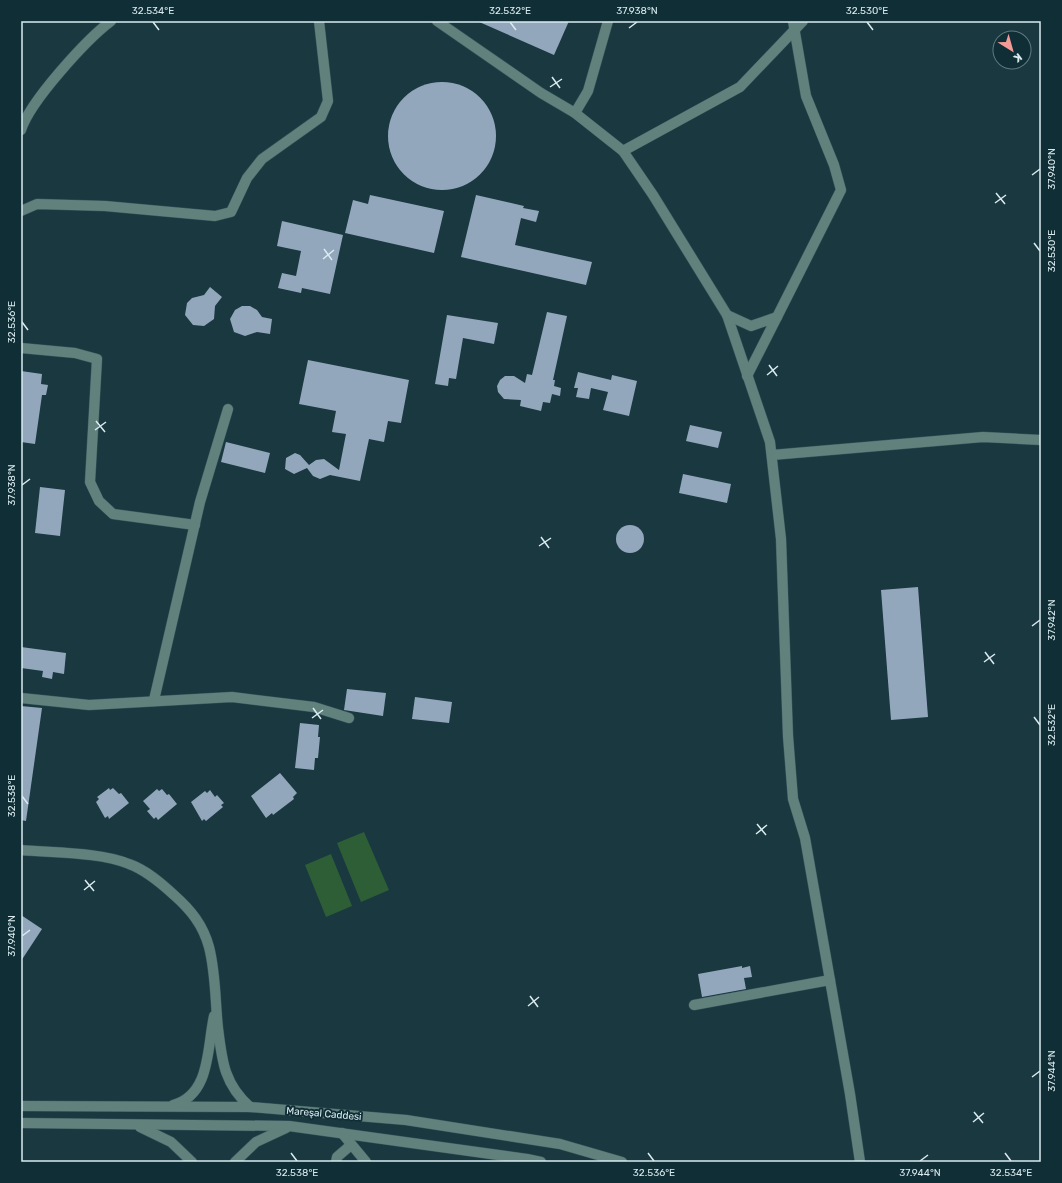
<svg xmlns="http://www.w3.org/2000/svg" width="1062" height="1183" font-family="Rubik,sans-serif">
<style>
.green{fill:#2d5e36}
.building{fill:#93a7bc}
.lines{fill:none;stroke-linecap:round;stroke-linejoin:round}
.minor-casing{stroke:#39555c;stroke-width:11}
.minor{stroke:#61827c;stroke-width:10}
.ticks{fill:none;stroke:#daebf0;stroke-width:1.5}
.labels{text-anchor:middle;stroke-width:4;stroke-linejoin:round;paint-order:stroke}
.street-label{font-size:10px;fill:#daebf0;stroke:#102e35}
.neatline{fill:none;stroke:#daebf0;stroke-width:1.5}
.ticks-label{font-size:10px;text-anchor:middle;fill:#daebf0}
</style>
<rect width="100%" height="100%" fill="#1a3840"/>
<!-- green -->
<g class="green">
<path d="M364,832L389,890L361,902L337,843Z"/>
<path d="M331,854L352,906L326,917L305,865Z"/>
</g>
<!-- building -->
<g class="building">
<path d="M477,21H569L554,55Z"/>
<circle cx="442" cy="136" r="54"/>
<path d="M370,195L444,211L434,253L345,233L353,200L368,204Z"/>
<path d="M476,195L524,206L523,208L539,211L536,222L521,218L515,245L592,262L586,285L461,257Z"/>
<path d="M282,221L343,235L330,294L302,288L301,293L278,288L282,273L296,276L301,251L277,246Z"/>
<path d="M210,287L222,297L215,306L214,319L204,326L193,325L185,315L187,303L192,298L204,295Z"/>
<path d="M242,306H250L257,310L262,317L272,319L270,334L257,332L245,336L234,332L230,319L235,310Z"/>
<path d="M547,312L567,316L553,380H555L554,386L561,388L560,396L552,394L550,403L543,402L541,411L520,406L521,400L504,399L498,392L497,386L500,380L505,376H514L525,383L527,374L532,375Z"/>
<path d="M447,315L498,323L494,344L463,338L456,379L449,378L448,386L435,384Z"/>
<path d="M308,360L409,380L401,423L388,421L384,442L369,439L360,481L330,475L320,479L313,476L307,468L294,474L285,469L286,458L295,453L300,455L309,465L316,460L324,459L339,470L346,434L332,432L336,411L299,404Z"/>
<path d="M21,371L42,374L41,384L48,385L46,395H42L35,444L21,442Z"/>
<path d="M578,372L611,380L612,375L637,381L629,416L603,410L608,392L591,388L589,399L576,397L578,388H574Z"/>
<path d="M690,425L722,432L718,448L686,441Z"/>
<path d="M226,442L270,453L265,473L221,462Z"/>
<path d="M683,474L731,484L727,503L679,493Z"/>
<path d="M40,487L65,490L60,536L35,533Z"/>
<circle cx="630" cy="539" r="14"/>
<path d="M918,587L928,717L891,720L881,590Z"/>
<path d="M21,647L66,653L64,674L53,672L52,679L42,677L43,671L21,668Z"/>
<path d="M347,689L386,693L383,716L344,710Z"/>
<path d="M415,697L452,702L449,723L412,719Z"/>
<path d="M21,706L42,708L26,821L21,820Z"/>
<path d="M300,723L319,725L318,737H320L318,758H315L314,770L295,768Z"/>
<path d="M280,773L297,793L293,797L294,799L273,815L272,813L266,818L251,796Z"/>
<path d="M109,788L110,790L113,788L119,794L121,793L129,803L109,819L108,816L105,818L96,802L99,799L97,797Z"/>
<path d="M157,789L159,791L162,789L167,795L169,794L177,804L158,820L156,817L154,819L147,811L150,809L143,801Z"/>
<path d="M210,790L215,797L217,795L224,803L221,805L223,807L206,821L204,819L202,821L191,802L205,791L207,793Z"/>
<path d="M21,915L42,929L21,961Z"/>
<path d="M742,966V968L750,966L752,977L744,978L746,989L702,997L698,974Z"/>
</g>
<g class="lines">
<!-- minor casing -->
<g class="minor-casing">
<g id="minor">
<path d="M437,21L541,93L575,113L623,151L653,195L727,315L770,442L781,539L788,736L793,799L805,838L850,1094L860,1162"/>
<path d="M575,113L588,91L608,21"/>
<path d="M21,130C30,101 87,39 111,21"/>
<path d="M623,151L740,87L803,21"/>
<path d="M21,211L37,204L105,206L215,216L231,212L247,178L262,159L321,117L328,101L319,21"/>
<path d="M727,315L751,326L777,317L747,376"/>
<path d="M777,317L841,190L834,165L806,96L793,21"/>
<path d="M21,348L75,353L97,359L90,482L99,501L113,514L195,525"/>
<path d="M772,455L983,437L1041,440"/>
<path d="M21,698L89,705L232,697L314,707L349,718"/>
<path d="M154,700L200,502L228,409"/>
<path d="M21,850C53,853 100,852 129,864C146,870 161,883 174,895C191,910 203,925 209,947C216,974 215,1001 218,1028C222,1061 224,1084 250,1107"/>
<path d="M694,1005L830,980"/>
<path d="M173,1105C211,1095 207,1047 214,1016"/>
<path d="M21,1106L250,1107L406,1120L560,1144L622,1162"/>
<path d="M21,1123L289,1126L527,1159L541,1162"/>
<path d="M140,1127L171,1142L192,1162"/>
<path d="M342,1133L366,1162"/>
<path d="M235,1162L256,1142L286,1128"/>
<path d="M336,1162L337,1157L351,1145"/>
</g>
</g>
<!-- minor -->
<use href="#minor" class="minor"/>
</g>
<!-- ticks -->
<path class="ticks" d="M153,22L159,30M510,22L516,30M867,22L873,30M629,28L637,22M552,77L560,88M550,87L562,79M1032,175L1040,169M996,193L1005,204M995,203L1006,195M1034,243L1040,251M324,249L332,260M323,259L334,250M22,322L28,330M769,365L777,376M767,375L778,366M96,421L105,432M95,430L106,422M22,485L30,479M541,537L549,548M539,546L551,538M1032,626L1040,620M985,652L994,664M984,662L995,654M313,708L321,719M1034,717L1040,725M312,718L323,710M22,796L28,804M757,824L766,835M756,834L767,825M85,880L94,891M84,890L95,881M22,936L30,930M530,996L538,1007M528,1006L539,997M1032,1077L1040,1071M974,1112L983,1123M973,1122L984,1113M291,1153L297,1161M648,1153L654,1161M1005,1153L1011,1161M920,1161L928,1155"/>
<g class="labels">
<!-- street labels -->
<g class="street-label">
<text transform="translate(324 1113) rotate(5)" y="4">Mareşal Caddesi</text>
</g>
</g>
<!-- border -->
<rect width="1062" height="1183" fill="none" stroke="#102e35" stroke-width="44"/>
<!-- north arrow -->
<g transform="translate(1012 50) rotate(143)"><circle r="19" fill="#102e35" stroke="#617a80"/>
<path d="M0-3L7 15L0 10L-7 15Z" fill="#f59b97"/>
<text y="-6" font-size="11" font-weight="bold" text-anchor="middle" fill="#daebf0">K</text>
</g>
<rect x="22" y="22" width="1018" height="1139" class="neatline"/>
<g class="ticks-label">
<text x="153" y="14">32.534°E</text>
<text x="510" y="14">32.532°E</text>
<text x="637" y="14">37.938°N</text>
<text x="867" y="14">32.530°E</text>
<text transform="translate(1051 169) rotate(-90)" y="4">37.940°N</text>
<text transform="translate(1051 251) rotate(-90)" y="4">32.530°E</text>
<text transform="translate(11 322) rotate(-90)" y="4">32.536°E</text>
<text transform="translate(11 485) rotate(-90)" y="4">37.938°N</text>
<text transform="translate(1051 620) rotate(-90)" y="4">37.942°N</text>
<text transform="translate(1051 725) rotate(-90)" y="4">32.532°E</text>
<text transform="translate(11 796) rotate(-90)" y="4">32.538°E</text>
<text transform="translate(11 936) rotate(-90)" y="4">37.940°N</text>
<text transform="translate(1051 1071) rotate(-90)" y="4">37.944°N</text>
<text x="297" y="1176">32.538°E</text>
<text x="654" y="1176">32.536°E</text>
<text x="920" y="1176">37.944°N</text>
<text x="1011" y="1176">32.534°E</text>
</g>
</svg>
